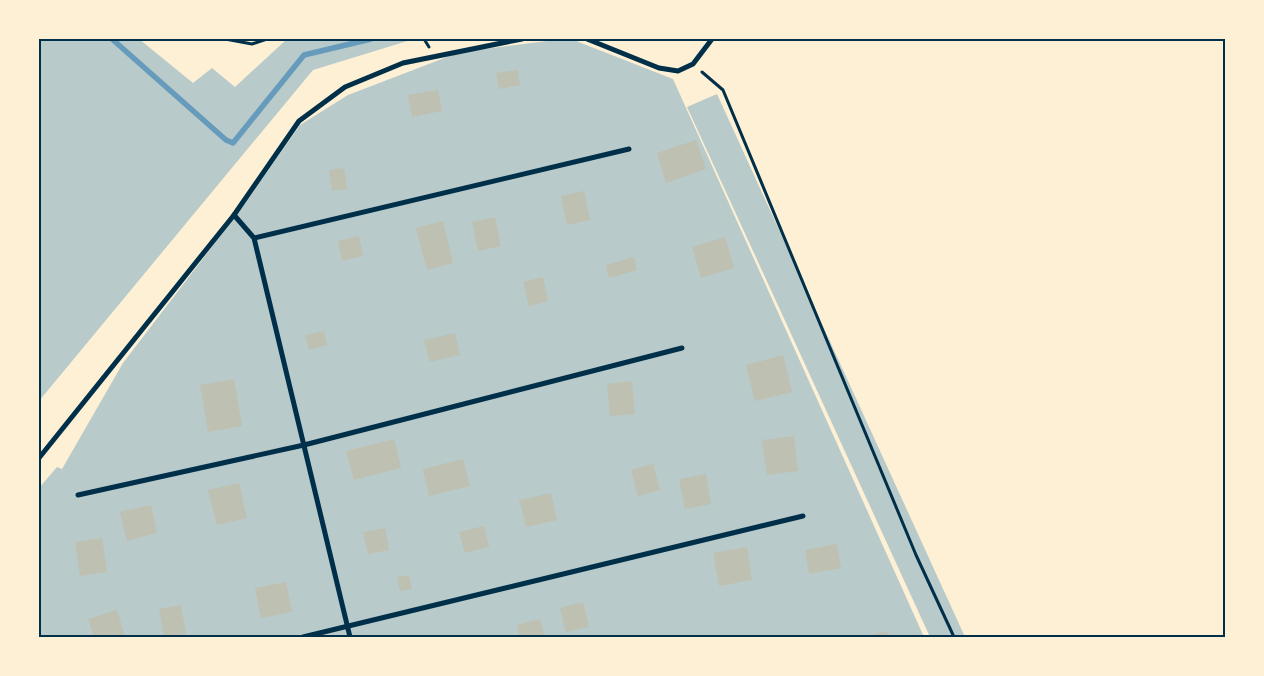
<svg xmlns="http://www.w3.org/2000/svg" width="1264" height="676" font-family="Manrope,sans-serif">
<style>
.green{fill:#b9caca}
.lines{fill:none;stroke-linecap:round;stroke-linejoin:round}
.stream{stroke:#669bbc;stroke-width:5.5}
.building{fill:#bec0b2}
.path{stroke:#003049;stroke-width:3}
.minor{stroke:#003049;stroke-width:5}
.neatline{fill:none;stroke:#003049;stroke-width:2}
</style>
<rect width="100%" height="100%" fill="#fdf0d5"/>
<!-- green -->
<g class="green">
<path d="M39,39H139L193,83L212,68L235,87L287,39H414L313,70L39,401Z"/>
<path d="M562,39H571L673,79L924,637H39V488L57,467L62,469L123,363L244,205L300,125L348,95L460,52Z"/>
<path d="M717,94L965,637H930L687,107Z"/>
</g>
<g class="lines">
<!-- stream -->
<path class="stream" d="M112,39L226,140L233,143L304,55L371,39"/>
</g>
<!-- building -->
<g class="building">
<path d="M518,70L520,85L499,89L496,73Z"/>
<path d="M438,90L442,111L412,117L408,95Z"/>
<path d="M696,140L706,169L666,183L657,153Z"/>
<path d="M344,168L347,189L332,191L329,170Z"/>
<path d="M584,191L590,220L567,225L561,196Z"/>
<path d="M495,217L501,246L478,251L472,222Z"/>
<path d="M443,221L453,263L427,270L416,228Z"/>
<path d="M359,236L363,256L342,261L338,241Z"/>
<path d="M725,237L734,268L701,278L692,247Z"/>
<path d="M634,257L637,270L609,278L606,265Z"/>
<path d="M543,277L548,301L529,306L523,282Z"/>
<path d="M324,331L327,345L309,350L305,335Z"/>
<path d="M455,333L460,355L430,362L424,340Z"/>
<path d="M783,355L792,392L755,401L746,365Z"/>
<path d="M234,379L242,426L208,432L200,385Z"/>
<path d="M632,381L635,414L610,416L607,384Z"/>
<path d="M794,436L798,471L767,475L762,440Z"/>
<path d="M394,439L401,468L354,480L346,451Z"/>
<path d="M463,459L470,486L429,496L423,469Z"/>
<path d="M653,464L660,490L638,496L631,470Z"/>
<path d="M706,474L711,504L685,509L679,479Z"/>
<path d="M239,483L247,518L217,525L208,490Z"/>
<path d="M551,493L557,520L526,527L519,500Z"/>
<path d="M151,505L157,533L127,541L120,512Z"/>
<path d="M484,526L489,547L465,553L459,532Z"/>
<path d="M385,528L389,550L368,554L363,532Z"/>
<path d="M102,538L107,572L80,576L75,542Z"/>
<path d="M837,544L841,568L809,574L805,550Z"/>
<path d="M747,547L752,580L719,586L713,553Z"/>
<path d="M409,575L412,589L400,591L397,577Z"/>
<path d="M286,582L292,612L261,618L255,588Z"/>
<path d="M583,602L589,627L566,632L560,608Z"/>
<path d="M181,605L186,634L164,637L159,609Z"/>
<path d="M117,610L125,637H94L88,619Z"/>
<path d="M540,619L545,637H520L517,625Z"/>
<path d="M887,631L889,637H863Z"/>
</g>
<g class="lines">
<!-- path -->
<g class="path">
<path d="M225,39L252,44L267,39"/>
<path d="M424,39L429,47"/>
<path d="M702,72L723,90L916,555L954,637"/>
</g>
<!-- minor -->
<g class="minor">
<path d="M587,39L659,68L678,71L693,64L712,39"/>
<path d="M234,215L254,238L350,637"/>
<path d="M254,238L629,149"/>
<path d="M39,458L234,215L299,121L345,87L403,63L522,39"/>
<path d="M78,495L304,445L682,348"/>
<path d="M303,637L803,516"/>
</g>
</g>
<!-- border -->
<rect width="1264" height="676" fill="none" stroke="#fdf0d5" stroke-width="80"/>
<rect x="40" y="40" width="1184" height="596" class="neatline"/>
</svg>
